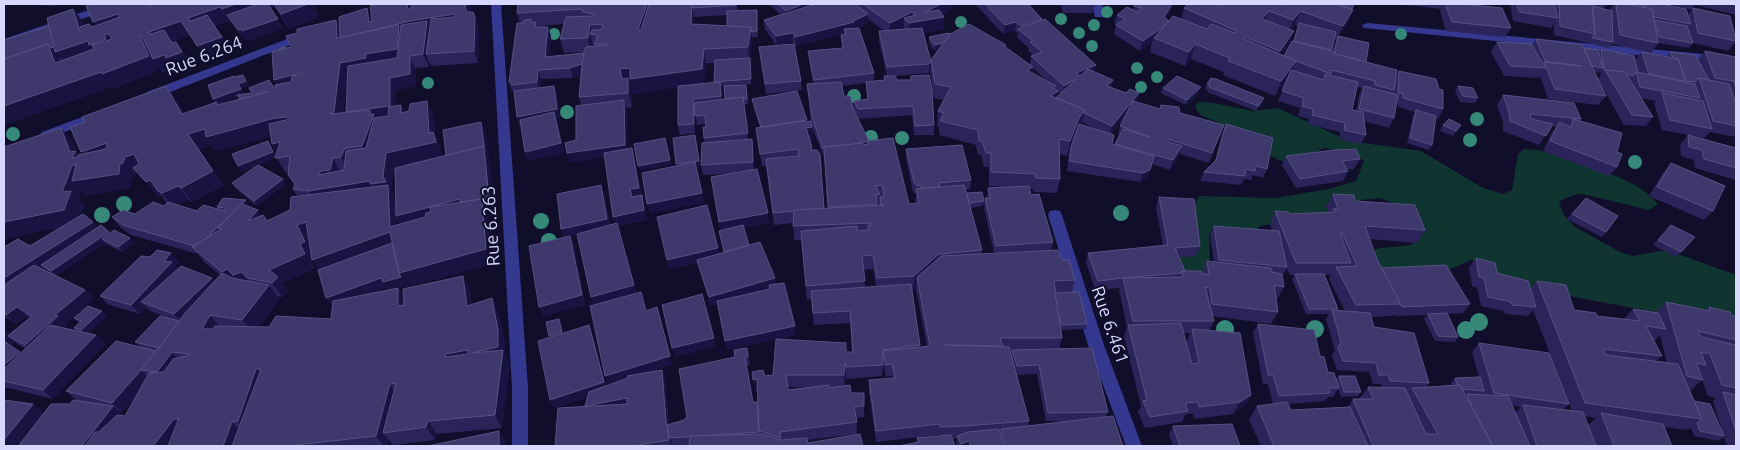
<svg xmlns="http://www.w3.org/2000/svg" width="1740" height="450" font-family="Ubuntu,sans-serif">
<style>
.green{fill:#103531}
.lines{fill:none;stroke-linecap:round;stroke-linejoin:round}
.minor{fill:#34388f;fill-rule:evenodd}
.tree{fill:#368979}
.wall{fill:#2b245a;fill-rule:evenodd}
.shaded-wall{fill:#181340}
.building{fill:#3e386c;stroke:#565183;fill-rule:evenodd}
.labels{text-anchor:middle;stroke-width:4;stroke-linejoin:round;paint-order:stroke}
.street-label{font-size:18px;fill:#d8d7ff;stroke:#100e2b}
</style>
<rect width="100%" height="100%" fill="#100e2b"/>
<!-- green -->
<path class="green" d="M1199,102L1213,103L1253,111L1278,108L1349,141L1421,151L1483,188L1503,194L1512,190L1518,154L1524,149L1538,150C1571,161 1637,176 1658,204L1649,210L1583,194H1577L1559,201L1563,214L1575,227L1620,252L1633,256L1667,250L1736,275V327L1514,286L1483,264L1471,260L1450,269L1424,267L1382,268L1372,260L1370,251C1387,244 1404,250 1419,241L1421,233L1396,204L1380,198L1361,200L1340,213L1260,226L1252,237L1209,233L1210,272L1193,277L1178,268L1172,253L1199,196L1275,198L1329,189L1356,181L1364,161L1354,154L1325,148L1289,163L1279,160L1265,153L1252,136L1200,115L1195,106Z"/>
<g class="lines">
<!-- minor -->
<g class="minor">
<path d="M106,4H121L120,6L4,46V39Z"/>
<path d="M491,4H501L528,388V446H512V388Z"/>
<path d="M1092,4H1102L1105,15L1103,17H1095Z"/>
<path d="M1368,23L1736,57V65L1364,28L1362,26L1364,24Z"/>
<path d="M306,32L312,35L310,37L155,98L151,99L145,95L147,92Z"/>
<path d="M101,110L107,114L105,117L46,139L40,135L42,132Z"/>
<path d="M1055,210L1060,211L1062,215L1104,345L1142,446H1126L1088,345L1048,215L1050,211Z"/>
</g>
</g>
<!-- trees -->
<g class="tree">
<circle cx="1107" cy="12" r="6"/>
<circle cx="1061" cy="19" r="6"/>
<circle cx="961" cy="22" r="6"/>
<circle cx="1094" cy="25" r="6"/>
<circle cx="1079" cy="33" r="6"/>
<circle cx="554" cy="34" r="6"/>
<circle cx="1401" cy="34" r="6"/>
<circle cx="1092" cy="46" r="6"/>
<circle cx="1137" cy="68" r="6"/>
<circle cx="1157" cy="77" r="6"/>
<circle cx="428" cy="83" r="6"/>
<circle cx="1141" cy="87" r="6"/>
<circle cx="854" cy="96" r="7"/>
<circle cx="567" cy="112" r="7"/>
<circle cx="1477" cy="119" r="7"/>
<circle cx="13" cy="134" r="7"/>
<circle cx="871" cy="137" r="7"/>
<circle cx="902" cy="138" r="7"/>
<circle cx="1470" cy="140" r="7"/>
<circle cx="1635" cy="162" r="7"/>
<circle cx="124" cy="204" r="8"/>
<circle cx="1121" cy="213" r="8"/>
<circle cx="102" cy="215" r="8"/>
<circle cx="541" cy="221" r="8"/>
<circle cx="549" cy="241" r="8"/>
<circle cx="1479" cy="322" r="9"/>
<circle cx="1225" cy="329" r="9"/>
<circle cx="1315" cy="329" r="9"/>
<circle cx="1466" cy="330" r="9"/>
</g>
<!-- wall -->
<g class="wall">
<path d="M28,4H56L54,6Z"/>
<path d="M93,4H313L319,17L289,29L275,7L271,8L283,28L248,41L247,39L244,40L232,23H230L229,21L215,26L231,52L206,61L190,35L172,42L186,56L192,67L176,72L174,69L163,73L155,62L159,70L113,89L111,87L4,125L73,9L84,23L85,26L92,27L95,26L93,22Z"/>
<path d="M377,4H409L411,9V4H469L471,9V12L479,29L478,63L431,66L429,62V67L415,68L416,86L396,90V106L404,112L434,116L435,135L440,146L442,157L446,156L485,131L488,154L489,159L495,210L488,212L492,264L407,287L406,286L398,288L404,297L470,290L472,304L498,312L505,344V354L510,364L502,428L437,434L435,440L393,445L389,440L387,446H21L19,445L70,404L82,401L76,400L66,391L140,347L135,342L173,320L150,311L146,307L140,314L109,305L100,296L179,263L175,266L177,269L214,281L220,275L204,262L198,254L131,235L120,227L112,217L135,214L164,206L167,203L161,195L158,196L136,171L135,177L131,178L130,188L85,196L81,191L78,199L84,205L80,215L98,227L135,243L122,252L106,244L105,243L56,276L44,268L42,269L85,290L94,299L66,323L68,325L64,328L78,331L74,328L79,323L74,318L107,316L88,333L96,335L106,344L53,399L4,387V330L9,334L29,318L27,316L16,324L4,316V247L30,246L60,227L4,239L61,128L73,142L78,155L83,154L81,152L176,100L184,114L215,103L213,99L235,77L243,75L246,80L249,86L241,89L244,94L252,93L269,80L275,90L277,84L274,80L287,48L291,47L297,33L336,20L340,27L371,18ZM347,77H348L346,113H343ZM238,96L240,99L219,105L218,104ZM271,136L272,144L277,152L276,156L268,141L242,172L276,157L285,172H288V175L295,185L293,189L297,196L290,210L267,221L251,208L217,207L219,210L197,211L178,205L189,200L192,202L224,185L199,149L211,145L216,151ZM432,159L395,199L391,190L394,167ZM397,217L400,224L397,225ZM309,239L310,247L307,240ZM312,257L319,270L326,298L333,307L331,319L269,327H259L280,299L278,296L282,297L288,291L282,283L315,268L310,258ZM386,287L387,290L368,294ZM15,342L18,345L25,348L21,353L10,345ZM138,393L125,416H122L123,415L117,410L122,412Z"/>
<path d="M518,4H737V11L757,10L758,37H752V41L750,59L751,84L721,86L722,100L725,99L747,90L748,104H744L748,140L752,139L754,149V170L769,223L744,228L749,245L775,278L776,284L796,335L727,350L718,304L711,306L699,269L697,263L669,269L724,252L711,177L738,173L703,175L701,165L705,143L704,138L706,124L697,125L695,112V133L680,135L678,125V87L633,94L630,83H629L631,92L632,107L626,108L627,149L632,148L647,220L618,226L636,293L646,310L672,365L652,371L662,370L665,381L669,425L684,420L735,357L747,348L750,365H746L753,402L758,408L757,391L755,392L765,376L773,375L846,352H852L850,323L814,325L811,299L807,300L801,240H794L793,223L774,225L766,166H762L756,128L760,127L754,108L752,99L807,120V122L811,121L807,84L813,83L809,60L808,51L842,48L841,35H844V34L796,46L794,44L801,81L802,90L766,94L759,47L776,45L765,29L764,20L781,15L769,4H951L950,11L943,15L944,17V29L924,33L931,62L938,50L935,51L929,43V37L950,34L1006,45L1005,48L1030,65L1031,56L1033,55L1028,51L1029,48L1017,38L1018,33L1015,31L1003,34L975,4H1028L1042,19V20L1096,65L1094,72L1113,80L1111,88L1126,93H1139L1136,102L1159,109L1180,113L1224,125L1209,163L1180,154L1170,170L1152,164L1147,179L1140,182L1067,171L1069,156L1071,147L1076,131L1067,156L1059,154L1060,179L1057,193L1034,192L1033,189H1030L1031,195L1053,242L1051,250L1062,260L1075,280L1072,292L1055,293L1087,324L1086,329L1061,330L1062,338L1059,349L1108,412L1106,416L1123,446H957L956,445L957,438L916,443L917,438L939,436V435L876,442L869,392V380L892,378V376L886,377L883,362L882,376L846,379V375L845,386L851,393H864V417L856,418L857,434L807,440L808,443L863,446H673L670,437L672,446H555L585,407L587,397L554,408L550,337L559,319L563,333L592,334L606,386L625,379L608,384L594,305L591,297L577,235L571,237L574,245L585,305L543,316L564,238L561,229L604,194L610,225L615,224L605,157L570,162L567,153L576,140L581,105L579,97L581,75L573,78L541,79L540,88L554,86L557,96L560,118L556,119L564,153L528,161L521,126L520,127L517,117L514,91H512L509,82L520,23L517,13ZM727,15V26L694,24V17ZM868,19L884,31H879V41L887,76H884V80L874,81V73L858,28L868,23ZM564,24L560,39L564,53L584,52V53L549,57L551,36L548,27H537V26ZM793,42L794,44L780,45ZM706,63H715L714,82L705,83ZM1033,68L1047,81L1032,73ZM930,72L934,98L944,100L938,111L937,126L939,127V135L976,145L978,155H981L984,167H989V186L1005,187L988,188L987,198H985L984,208L994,253L982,254V250L971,208L983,206L984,201L967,193L966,190L970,189L971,180L906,149V158L913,192L916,194L915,203L909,204L869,141L858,119L912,115L914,135H934V125L911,76L910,80H897L896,76L929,73ZM866,83L867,99L854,101V111L844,96L842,86ZM1058,92L1061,94L1057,97ZM1126,115L1120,126L1118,135L1119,136L1115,145L1112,144L1111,134ZM1082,122L1097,130L1081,124ZM812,127L824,158L828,208L824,209L820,154L812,150L810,140L813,139ZM873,269L876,286L865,287L864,270ZM916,288V289L927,346L920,347L912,290H913ZM1037,374L1046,421H1064L1028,426L1029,421L1017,375ZM788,387H808L788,390Z"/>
<path d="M1061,4H1095L1093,13H1063Z"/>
<path d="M1135,4H1175L1174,6L1166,19L1169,21L1181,19L1184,8L1354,4L1347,24L1339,36L1366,62L1396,77L1399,71L1443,109L1438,119L1436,118L1432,145L1429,150L1407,143L1413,116L1415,112L1398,107V103H1397L1394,118L1389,128L1364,121L1366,135L1361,144L1339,139L1340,132L1308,124L1309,119L1298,116L1300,108L1278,101L1288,78L1275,96L1223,75L1224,72L1191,59L1185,66L1150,52L1152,42L1140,51L1114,34L1116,25L1114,24L1117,15L1133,10ZM1295,25L1298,26L1293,41L1284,56L1281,55L1288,45L1291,30ZM1334,39H1337L1333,52L1331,51ZM1357,87L1362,88L1359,95L1356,111L1352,110Z"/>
<path d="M1398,4H1473L1472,5L1511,28L1505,37L1446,31L1440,11L1441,9Z"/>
<path d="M1510,4H1607L1603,9L1610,10L1614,4H1613H1661L1688,14L1692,10L1675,6V4H1736V15L1695,5L1693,8L1736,41L1728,51L1693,43L1689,48L1658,43L1651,53L1613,44V40V42L1609,48L1554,35V24L1551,28L1513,21Z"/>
<path d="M1536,39L1584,48L1599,52L1601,49L1635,60L1642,52L1667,56L1670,52L1698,60L1705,51L1736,57V137L1710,132L1704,138L1662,130L1654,103L1656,101L1641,98L1653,117L1646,126L1624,125L1599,81L1606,96L1598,105L1548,99L1540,76L1539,78L1504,76L1491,52L1497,42L1532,46ZM1600,71L1601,75L1598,79L1595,72L1599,73Z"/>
<path d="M1207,84L1264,98L1262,103L1256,111L1207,92L1208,90L1205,89Z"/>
<path d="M1458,86L1478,98L1475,103L1460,102L1455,91Z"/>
<path d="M1163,88L1199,92L1186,105L1161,93Z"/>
<path d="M1503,95L1581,119L1580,121L1617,152V167L1609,176L1543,151L1552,132L1556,127L1552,126L1539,145L1503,131V122L1497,105Z"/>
<path d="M1226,124L1267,169L1263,178L1253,175L1251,180L1244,179L1241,185L1200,181L1204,172L1215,162L1222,134Z"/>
<path d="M1443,125H1461L1453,136L1440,131Z"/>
<path d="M1688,135L1736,148V180L1695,168L1694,160L1681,156L1680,145Z"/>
<path d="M1286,156L1360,159L1354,169H1347L1348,171L1343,181L1296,188L1282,165Z"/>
<path d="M1671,163L1713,211L1704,220L1649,196L1663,173Z"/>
<path d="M232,183L286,184L257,206L235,188Z"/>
<path d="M1333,194L1355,201L1425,230L1417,243L1370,239L1377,259L1382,268L1470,304L1463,313L1447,314L1458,337L1455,342L1435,341L1424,319L1427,315L1396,316L1394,314L1393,316L1371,317L1374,327L1429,383L1426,387L1452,385L1451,383L1455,378L1479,377L1472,352L1479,343L1569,404L1563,410L1572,411L1533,310L1528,316L1505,314L1503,311L1481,306L1477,288L1472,286L1469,267L1476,258L1497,273L1531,288L1537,281L1574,310L1597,316L1624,319L1633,309L1656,312L1666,302L1705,310L1709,307L1736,316V446H1727L1724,437L1718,441L1694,436L1691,428L1687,430L1664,427L1672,446H1261L1249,420L1257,406L1273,404L1268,384H1263L1253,333L1258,324L1320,356L1328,372L1336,379L1339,376L1361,392L1358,396L1341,397L1338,389L1333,397H1328L1325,401L1288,404L1291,410L1348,407L1353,399H1359L1368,387H1382L1381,384H1373L1369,372L1337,370L1332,356L1335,350L1326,319L1329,314H1306L1292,279L1294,275H1290L1287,268L1282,276L1284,287L1277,299L1276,298L1278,312L1271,324L1212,316L1214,321L1209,331L1251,395L1245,406L1233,414L1194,419L1193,414H1186L1182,422L1145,428L1138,412L1141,406L1124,336L1127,327L1119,290L1120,288L1095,290L1086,262L1088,253L1163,246L1156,207L1159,197L1200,246L1196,256L1179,257L1185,271L1202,273L1207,261L1214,262L1210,235L1214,226L1272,231L1270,224L1275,211L1289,214L1328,212L1326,206ZM1325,275H1331L1329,279L1345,311L1338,310V309ZM1183,333H1190L1187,341L1190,355ZM1660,335L1667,363L1656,361L1662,356L1654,341ZM1702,380L1708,396L1716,398L1713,401L1722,430L1694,401L1690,391ZM1512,405L1521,407L1515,413ZM1584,416L1596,418L1588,425Z"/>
<path d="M1586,198L1606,232L1602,237L1567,219Z"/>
<path d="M1671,225L1695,237L1676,257L1653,245Z"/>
<path d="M1173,426L1240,446H1173L1169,434Z"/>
</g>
<!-- shaded-wall -->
<g class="shaded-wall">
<path d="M236,4H274L275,7L232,22L227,15L232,23H230L222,9Z"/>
<path d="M308,4H313L319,17L289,29L281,14Z"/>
<path d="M407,4H409L411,7L455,14L460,27L426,54L429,62V67L423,54L426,32L404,63L373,73L347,77L342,127L330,114L337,38L336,20L343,34L369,22L367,8L372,20L408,9Z"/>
<path d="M466,4H469L471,9L470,20L465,8Z"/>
<path d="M647,4L650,18L641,45L638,30Z"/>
<path d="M692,4L694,18L693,39L691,24Z"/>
<path d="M803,4H826L787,20L786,11Z"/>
<path d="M941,4H951L950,11L937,18L944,17V29L908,36L909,23L904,18V28L889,35L890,23L912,12V23L925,12Z"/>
<path d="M1172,4H1175L1174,6L1162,26L1164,17Z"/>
<path d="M220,7L229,21L198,32L188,18Z"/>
<path d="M73,9L84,23L90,45L103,36L93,22L118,14L128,28L120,48L67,66L60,57L59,58L66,77L55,63L48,44Z"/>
<path d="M1353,10L1347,24L1338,38V36L1336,40L1343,26Z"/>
<path d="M1269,11L1263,25L1262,19Z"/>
<path d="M1300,11L1295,25L1288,34L1293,20Z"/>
<path d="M868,14V23L854,30L844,29V34L796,46L795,37L853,21Z"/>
<path d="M475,17L479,29L478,63L474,51Z"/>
<path d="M278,19L283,28L248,41L247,39L244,40L238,30Z"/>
<path d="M1042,19L1041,28L1021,31L1022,26Z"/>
<path d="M181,21L190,35L172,42L179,53L176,42L192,67L176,72L174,69L163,73L155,62L159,70L113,89L111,87L4,125V106L140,36H142L159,46L149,32Z"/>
<path d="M1016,22L1015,31L1003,34L1005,25Z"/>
<path d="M1170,22L1154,38L1152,42L1140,51L1143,41Z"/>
<path d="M590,24L593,35L590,34L593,44L591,52L588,38Z"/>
<path d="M548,27L551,36L548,67L545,57Z"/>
<path d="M751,27L752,41L750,59L751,84L748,47Z"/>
<path d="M1294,31L1288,45L1274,65L1280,51Z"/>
<path d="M793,33V42L777,46L776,36Z"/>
<path d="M222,37L231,52L206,61L197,46Z"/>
<path d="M955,40V45L935,51V45Z"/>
<path d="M1195,44L1191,59L1185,66L1189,52Z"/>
<path d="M704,49L706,63L705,83L633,94L630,83H629L631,92L632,107L628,93L622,79L620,69Z"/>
<path d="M410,56L415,68L416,86L396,90V118L370,160L362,146L346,112Z"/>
<path d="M1296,61L1290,76L1275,96L1281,81Z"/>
<path d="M931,62L930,72L929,73V64Z"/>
<path d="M583,64L585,74L573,78L570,68Z"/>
<path d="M1096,65L1094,75L1062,95L1064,86L1076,73Z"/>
<path d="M1033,67L1030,82L1027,70Z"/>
<path d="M538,70L541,79L540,91L537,82Z"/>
<path d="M303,72L311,86L283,95L274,80Z"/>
<path d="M243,75L249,86L241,89L244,94L218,104L227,117L213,99L238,84Z"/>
<path d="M1113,80L1110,90L1107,86Z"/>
<path d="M166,86L176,100L192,129L182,114Z"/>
<path d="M554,86L557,96L560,118L556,119L564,153L528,161L525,152L556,119L520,127L517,117Z"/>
<path d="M1056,86L1054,94L1058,91L1056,100L1049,111L1053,88Z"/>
<path d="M1201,87L1199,92L1186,105L1187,100Z"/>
<path d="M274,88L277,93L240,101Z"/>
<path d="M1139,93L1136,103L1110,135L1112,126Z"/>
<path d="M693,99L695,108V133L694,124Z"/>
<path d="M624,100L627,110V154L570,162L567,153Z"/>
<path d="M427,101L434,116L435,135L440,146L442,157L394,167L391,190L395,199L397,215L460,199L462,203L489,198L485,158L451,167L446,157L484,148L481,122L485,131L488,154L489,159L495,210L488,212L492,264L407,287L406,286L398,288L406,302V320L398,306V288L388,291L386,287L332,307L326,298L381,278L384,282L401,277L399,273H400L395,247L322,274L312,260L390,232L398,246L396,247L399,252L403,272L486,249L483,213L466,216L464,212L403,228L397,217L398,241L390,227L388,197L378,199L377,195L318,205L309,191L325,188L318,175L321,171L330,170L333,158L341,172L338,184L330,186L328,188L370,181L372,184L386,182L383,176L386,153L433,143L429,133Z"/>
<path d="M401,105L408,120L401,113Z"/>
<path d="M1085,110L1081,124L1075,132L1067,156L1070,141L1079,118Z"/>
<path d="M290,117L298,131L284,133L216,151L211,145L199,149L224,185L192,202L181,188L188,134L205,129Z"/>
<path d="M807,120L808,128L812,127L813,139L807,140L762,129Z"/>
<path d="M61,128L73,142L78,154L88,166L72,158Z"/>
<path d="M752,139L754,149V172L753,162Z"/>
<path d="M696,140L700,166L677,170L676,164Z"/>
<path d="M268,141L276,157L242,172L238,166Z"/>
<path d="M867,141V151L824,149Z"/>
<path d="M280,142V157L272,144Z"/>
<path d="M107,143L119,157L93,166L81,152Z"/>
<path d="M1182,146L1179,156L1170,170L1173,160Z"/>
<path d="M345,148L353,162L349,172L341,157Z"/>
<path d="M632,148L642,197L634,206L630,189Z"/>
<path d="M134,154L146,168L136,171L135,177L131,178L130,188L85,196L81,191L78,199L84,205L77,224L4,239V222L62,192L72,166L76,164H120L125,157Z"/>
<path d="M670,160L671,165L640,171L638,166Z"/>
<path d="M1150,170L1147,179L1140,182L1143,173Z"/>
<path d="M283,179L286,184L257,206L254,201Z"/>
<path d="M150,180L158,191L161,195L158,196L146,182Z"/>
<path d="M601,185L604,194L610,228L571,237L574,245L585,305L543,316L539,307L565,238L561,229Z"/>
<path d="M178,186L189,200L173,208L162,193Z"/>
<path d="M702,193L704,203L650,214L647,204Z"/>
<path d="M642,195L647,220L618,226L636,295L594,306L591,297L616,227L613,217Z"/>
<path d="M246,200L252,209L221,229L218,228L225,237L198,247Z"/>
<path d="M258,210L268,225L248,221Z"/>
<path d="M768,213L769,223L721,232L719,222Z"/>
<path d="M93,222L101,231L41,265L44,268L4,293V278Z"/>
<path d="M306,222L315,236L307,240L315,256L310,258L315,268L282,283L288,291L282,297L272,283L269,270L300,244L297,225Z"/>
<path d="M109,232L114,237L102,239L105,243L56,276L51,271Z"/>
<path d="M130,238L135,243L122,252L118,247Z"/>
<path d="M718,248L720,257L669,269L667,260Z"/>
<path d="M171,253L179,263L175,266L180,272L141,302L146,307L140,314L131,305L164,261Z"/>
<path d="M939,254L938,268L917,277L916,288L913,290L914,276Z"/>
<path d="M227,269L238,283L233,286L222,272Z"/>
<path d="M241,272L252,286L244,289L233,275Z"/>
<path d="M463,276L470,290L474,320L467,306Z"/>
<path d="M212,278L219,287L183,323L174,314Z"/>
<path d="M775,278L776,287L769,285V289L711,306L709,297Z"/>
<path d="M269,285L280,299L254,334L242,320Z"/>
<path d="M85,290L94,299L66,323L68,325L35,354L25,345L55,315Z"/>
<path d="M492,298L498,312L505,344V354L510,364L502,428L495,415L472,353Z"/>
<path d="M17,307L27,316L16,324L6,315Z"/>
<path d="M657,307L672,365L608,384L605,376Z"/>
<path d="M102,311L107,316L87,334L81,330Z"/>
<path d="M210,315L222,329L214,342L202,329Z"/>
<path d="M559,319L564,337L551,341L549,336Z"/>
<path d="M589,325L592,334L607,391L554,408L550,400Z"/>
<path d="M795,326L796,335L727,350L725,341Z"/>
<path d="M6,331L15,340L8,336L15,342L8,346L4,342V333Z"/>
<path d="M96,335L106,344L53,399L43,390Z"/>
<path d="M714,338L716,347L675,357L672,348Z"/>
<path d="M468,350L476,364L445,357L446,354Z"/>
<path d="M20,352L31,361L4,381V365Z"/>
<path d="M172,352L185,366L170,385L157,372Z"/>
<path d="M845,363L846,375L845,387L844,375Z"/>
<path d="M256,369L268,382L251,434L238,421Z"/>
<path d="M141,370L150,379L122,412L112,403Z"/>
<path d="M662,370L665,381L669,432L672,446L669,440L666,421Z"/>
<path d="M757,379L759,391L755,392L753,380Z"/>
<path d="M390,384L399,397L383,433L389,440L387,446H384L376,436Z"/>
<path d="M1251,395L1245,406L1233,414L1240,402Z"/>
<path d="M627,398L631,409L590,417L585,406Z"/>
<path d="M33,404L44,412L17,446H4V440Z"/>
<path d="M113,406L123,415L99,446H82Z"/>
<path d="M174,419L187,432L176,446H153Z"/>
<path d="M428,421L437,434L435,440L426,427Z"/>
<path d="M232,422L245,435L241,446H223Z"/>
<path d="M499,431L506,442L505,446H499Z"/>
<path d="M969,441V446H960L961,444Z"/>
</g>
<!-- building -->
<g class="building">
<path d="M93,4H148L149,6L154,4H236L222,9L220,7L188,18L191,21L207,15L222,37L197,46L181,21L149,32L151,34L164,30L172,43L176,42L182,52L166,58L164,55L153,59L142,36H140L149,56L102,74L101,72L4,106V59L48,44L55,63L94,49L92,45L112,39L109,34L104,35L106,39L89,45L88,41L55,52L47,18L73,9L80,31L82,30L80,27L89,24L92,27L120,17L118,14L93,22L86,6Z"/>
<path d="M258,4H268L278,19L242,31L241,29L238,30L227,15Z"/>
<path d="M274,4H308L281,14Z"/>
<path d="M377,4H407L408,9H411V4H466L465,8L467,12H473L475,17L474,51L426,54L431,19L455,17V14L410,21L340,38L339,17L367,8L369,22L372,21L370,6Z"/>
<path d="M518,4H692L691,24L751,27L748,47L704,49L702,69L630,79V68L620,69L622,79L628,78V93L579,97L583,55L586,47L606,45L607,44H594L598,35L590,34L592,30H601L603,25L590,24L588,38L560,39L566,17L593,16L594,14L583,12L582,9L517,13ZM647,4H649L641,30H638Z"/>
<path d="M692,4H736V5L693,8Z"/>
<path d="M778,4H803L786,11Z"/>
<path d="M816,4H855L868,14L853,21L854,22L795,37L793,33L776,36L764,20Z"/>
<path d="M863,4H917L919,5L921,4H941L925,12L939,10L944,17L909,23L904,18L916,15L912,12L890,23Z"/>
<path d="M985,4H1028L1042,19L1022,26L1016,22L1005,25Z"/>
<path d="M1135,4H1172L1164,17L1169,21L1163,27L1143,41L1116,25L1125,19L1117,15L1127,7L1137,12L1142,8L1134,6Z"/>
<path d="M1188,4H1216L1222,6L1224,4H1280L1282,5L1283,4H1336L1353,10L1343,26L1300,11L1293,20L1269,11L1262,19L1294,31L1280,51L1245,37L1244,39L1296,61L1281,81L1228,61L1230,58L1195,44L1189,52L1154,38L1173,16L1207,29L1211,24L1235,33L1237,31L1184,8Z"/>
<path d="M1336,4H1354L1352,9Z"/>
<path d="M1445,4H1461L1502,8L1511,28L1452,22Z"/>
<path d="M1517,4H1554L1558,18L1519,12Z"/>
<path d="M1559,4H1592L1595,34L1560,26Z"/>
<path d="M1616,4H1626L1652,9L1658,43L1620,35Z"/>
<path d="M1635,4H1647V7Z"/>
<path d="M1648,4H1661L1686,9L1691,24L1654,17L1652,9H1650Z"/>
<path d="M1593,6L1612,11L1613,42L1592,38L1595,34Z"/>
<path d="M1693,8L1730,16L1736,41L1698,33Z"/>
<path d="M757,10V31L751,32V27L727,26V11Z"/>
<path d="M531,19V22H536L535,27H548L545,57L584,53L582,64L570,68L538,70L537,82L512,85L511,82H509L517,23H524V20Z"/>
<path d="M1045,19L1096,65L1076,73L1080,76L1088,69L1113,80L1107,86L1126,93L1130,89L1139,93L1112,126L1084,113L1085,110L1056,98L1076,79L1064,86L1031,56L1042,52L1030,42L1033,41L1018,29Z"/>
<path d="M336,20L337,38L399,25L397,49L366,54V58L340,63L334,112L330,114L370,110V114H374L362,146L345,148L341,157L333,158L330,170L321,171L318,175L344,170L346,151L366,148L374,118L388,116L389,107L401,105V113L409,111L410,104L427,101L429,133L433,132L436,142L386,153L383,176L386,182L370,184V181L309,191L293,189L295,184L288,175L290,156L275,158L280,142L272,144L269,124L290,119V117L275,118L206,137L205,129L188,134L213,171L181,188L178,186L162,193L158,191L150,180L146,182L133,168L139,164L134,154L125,157L123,163L120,164L119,174L72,181L76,164L72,166L62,192L71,191L64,210L4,222V147L61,128L70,152L76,151L72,158L77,157L78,155L106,149L107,143L81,152L70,127L85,122L82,117L166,86L182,114L217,102V105L275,90V85L291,82L292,76L303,74V72L274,80L272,52L291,47L286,36L297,33V29Z"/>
<path d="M1654,20L1687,26L1693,43L1659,37Z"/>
<path d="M427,21L423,54L410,56V74L390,78V106L346,112L348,66L397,58L401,25Z"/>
<path d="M1299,23L1336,32L1332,50L1294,41Z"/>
<path d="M969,24L1006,45L1004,46L1033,67L1027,70L1056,86L1053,88L1058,91L1051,96L1085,110L1079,118L1070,141L1059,139L1060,179L1036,178L1035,174L991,172V153H986L982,141H979L978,130L940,121L944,113L938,111L951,87L935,84L931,60L950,34Z"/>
<path d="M49,26L54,47L51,48L48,44L4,59V40Z"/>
<path d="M859,28L874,73L814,80L808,51L843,48L841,35L846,34L844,29Z"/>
<path d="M922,28L931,62L929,64L887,67L879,31Z"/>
<path d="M949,33L950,34L943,43L935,45L929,37Z"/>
<path d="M1338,36L1369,43L1366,62L1335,54V52H1334Z"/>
<path d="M1536,39L1582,45L1606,96L1555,89L1544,62L1581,66L1545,61Z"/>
<path d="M1292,41L1335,52V54L1397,70L1394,90L1375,85V81L1331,70V74L1296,61L1284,56Z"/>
<path d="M1497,42L1531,44L1546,68L1510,66Z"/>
<path d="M794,44L801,81L765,84L759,47Z"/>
<path d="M285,46L287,48L279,50V49Z"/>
<path d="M1584,48L1598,50L1603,68L1592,66Z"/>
<path d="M1601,49L1634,56L1638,73L1636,72L1633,76L1627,74L1625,72L1604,70Z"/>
<path d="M1705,51L1736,57V81L1733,80V81L1715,78Z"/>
<path d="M1642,52L1678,59L1685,81L1649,74Z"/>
<path d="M1670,52L1695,55L1709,80L1699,78L1695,82L1686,81L1678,59L1673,58Z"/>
<path d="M750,58L751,79L714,82L715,60Z"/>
<path d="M1291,70L1324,80L1325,74L1358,82L1352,110L1363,112L1366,135L1344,130L1345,123L1312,115L1313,109L1302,106L1304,98L1282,91Z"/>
<path d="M1605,70L1625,72L1653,117L1632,115Z"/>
<path d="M1399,71L1436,79L1439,89L1443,90V109L1403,98V93H1398Z"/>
<path d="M1636,72L1695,84L1700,98L1640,87Z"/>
<path d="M243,75L246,81L238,84L241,89L213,99L208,85L234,76V77Z"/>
<path d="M929,75L932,89L934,125L915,126L913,106L858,109L854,101L868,99L866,82L885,80L884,76H895L897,80H911V76Z"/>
<path d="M1177,76L1201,87L1187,100L1163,88Z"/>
<path d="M1211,78L1216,79L1264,98L1258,106L1209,87L1210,85L1207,84Z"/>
<path d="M1699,78L1729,84L1736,104V126L1713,121Z"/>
<path d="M269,80L274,88L253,96L240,99L237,95L252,93L249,88Z"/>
<path d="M1733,80L1736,81V88Z"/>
<path d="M720,82L721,96L693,99L694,124L678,125V86Z"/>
<path d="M841,82L844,96H850L854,111L869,141L854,144L824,147L823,149L812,117L807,84Z"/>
<path d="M746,85L747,99H743V97L725,99L724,86Z"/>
<path d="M554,86L557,109L517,117L514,91Z"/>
<path d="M1364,86L1398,95L1394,118L1359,109Z"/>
<path d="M1458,86L1473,88L1478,98L1463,96Z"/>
<path d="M797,91L807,120L761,127L752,99Z"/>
<path d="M1662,93L1703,101L1712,129L1670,120Z"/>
<path d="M1503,95L1574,103L1581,119L1530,114L1531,119L1553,124L1546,136L1510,121L1509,112Z"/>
<path d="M743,97L748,133L704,138L703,127H706L705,115L695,116L694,103Z"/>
<path d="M624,100L625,145L567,153L565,143L576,140V106Z"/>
<path d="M1133,101L1160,109L1161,105L1179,107L1180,113L1224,125L1212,153L1168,139V142L1182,146L1173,160L1115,144L1123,129L1150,137L1120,126Z"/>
<path d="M1416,110L1436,116L1432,145L1410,138Z"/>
<path d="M554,112L561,143L525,152L520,120Z"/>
<path d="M1449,119L1461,125L1456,131L1443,125Z"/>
<path d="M1573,119L1622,133L1617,152L1622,154L1617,167L1550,141L1559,122L1571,127Z"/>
<path d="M804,121L805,122L811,121L812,127L806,128L812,147L810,150H817L820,154L824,208L773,213L766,159L799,156L798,149L760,154L756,128Z"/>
<path d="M481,122L484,146L446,156L443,130Z"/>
<path d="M1079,124L1114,135L1112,144L1154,156L1150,170L1143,173L1069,161L1071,147Z"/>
<path d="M1226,124L1273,138L1267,169L1256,166L1255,171L1246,169L1245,176L1204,172L1216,160Z"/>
<path d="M695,135L699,161L676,164L673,138Z"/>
<path d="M1688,135L1736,148V168L1704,159L1702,150L1689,147Z"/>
<path d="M665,138L670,160L638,166L634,144Z"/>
<path d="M893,138L909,204L919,203L916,189L964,185L982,250L939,254L914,276L877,278L873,255L862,256L865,281L806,286L801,231L857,226V231L869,230L868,225H871V223L793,226L794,210L884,205H881L880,197L884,196L882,185L875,186L880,194L876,195L877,204L828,207L824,147L863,143V145L868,144L867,141Z"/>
<path d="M752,139L753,162L701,165L702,143Z"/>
<path d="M268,141L273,152L238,166L232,154Z"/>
<path d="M962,145L971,180L939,183L940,187L921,188V185L917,186L914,182L906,149Z"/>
<path d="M484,146L489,198L460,202V199L396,216L395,168Z"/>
<path d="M632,148L639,188L630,189L632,197L642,195L644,210L613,217L604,153Z"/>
<path d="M1356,149L1360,159L1342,161L1348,171L1300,179L1286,156L1334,150Z"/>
<path d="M695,162L702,193L647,204L642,173Z"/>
<path d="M1671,163L1725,186L1713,211L1657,187Z"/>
<path d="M258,165L283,179L254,201L232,183Z"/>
<path d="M757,169L768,213L719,222L711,177Z"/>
<path d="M388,185L390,227L425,217L426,213L431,212L430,207L482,199L486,249L399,273L390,232L312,260L306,222L297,225L305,242L300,244L305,254L269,270L278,277L272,283L248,278L241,272L233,275L227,269L222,272L192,247L221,229L218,228L242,204L258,210L248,221L263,215L267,221L290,210L291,197Z"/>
<path d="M601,185L607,219L561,229L557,194Z"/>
<path d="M1029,186L1031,195L1039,194L1053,242L996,246L985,198H990L988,188Z"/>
<path d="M982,192L984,201L969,203L967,193Z"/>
<path d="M1333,194L1354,195L1355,201L1415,205L1425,230L1365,226L1377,259L1401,304L1356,305L1336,267L1357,266L1342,233H1340L1351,263H1296L1275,211L1288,212L1289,214L1335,212L1333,209H1338Z"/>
<path d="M1159,197L1194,199L1200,246L1175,248L1185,271H1182V273L1134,277L1123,278L1098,281L1088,253L1168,245Z"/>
<path d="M223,198L246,200L208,237L194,246L123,225L112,217L123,210L135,214L153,202L164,206L168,202L197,211L203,205L225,211L226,208L217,207Z"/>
<path d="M1586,198L1618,216L1606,232L1572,214Z"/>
<path d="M707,205L718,248L667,260L657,217Z"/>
<path d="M83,214L93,222L4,278V247L18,239L30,246Z"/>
<path d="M617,223L634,285L591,297L577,234Z"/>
<path d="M101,225L109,232L51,271L41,265Z"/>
<path d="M743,225L749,245L724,252L719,231Z"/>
<path d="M1671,225L1695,237L1681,252L1658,240Z"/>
<path d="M1214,226L1279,231L1287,267L1219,260Z"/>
<path d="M114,230L130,238L118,247L102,239Z"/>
<path d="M570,236L582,295L539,307L529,246Z"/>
<path d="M760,242L775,278L709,297L697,260Z"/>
<path d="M392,243L399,273L401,277L383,282L381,278L326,298L318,270Z"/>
<path d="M157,250L171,253L164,261L172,262L131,305L100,296L141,256L150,257Z"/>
<path d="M1058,250L1062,260H1069L1075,280L1054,281L1062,338H1000L1003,346L945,345L1009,347L1029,421L965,426L940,427V424L876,431L869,380L895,378L892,364L886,365L883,351L930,346L917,277L941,256Z"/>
<path d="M1476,258L1495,263L1497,273L1528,281L1536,307L1512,305L1511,302L1488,297L1484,278L1479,277Z"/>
<path d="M1207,261L1271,268L1272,272L1282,274L1284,287L1274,285L1278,312L1212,304L1210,288L1205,287L1214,321H1133L1123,278L1183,277L1182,271H1201L1202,274H1209Z"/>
<path d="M34,265L85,290L55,315L58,316L25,345L8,336L32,316L17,307L6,315L4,313V285Z"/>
<path d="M1446,265L1470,304L1402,307L1382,268Z"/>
<path d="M181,266L212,278L174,314L141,302Z"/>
<path d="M222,273L232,278L269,285L242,320L210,315L202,329H213L215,326L269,327L276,316L331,319L333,301L398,288V306L404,305L403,289L463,276L467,306L492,298L498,330V347L472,353L503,350L495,415L428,421L426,427L383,433L396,383L390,384L376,436L287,446H232L261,369H256L238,421L232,422L223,446H168L179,418L174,419L153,446H85L95,432H99L117,415L125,416L149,373L164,372L173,359L187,356L189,354L172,352L157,372L141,370L186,312ZM468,350V354L445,357L446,354Z"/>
<path d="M1295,274H1324L1338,309H1309Z"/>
<path d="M1537,281L1566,285L1574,310L1596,313L1597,316L1640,321L1633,309L1658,313L1666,329L1646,326L1662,356L1603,349L1606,355L1678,364L1702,419L1585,403Z"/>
<path d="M784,283L795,326L725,341L717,301L770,289L769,285Z"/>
<path d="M911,284L920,345L883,350V365L846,367L845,363L844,375H786L788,390L829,385V388L850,385L851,393H864V406L854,407L857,422L780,432L781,438L759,431L757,379L753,380L752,372L763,370L765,376L773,375L776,339L846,343V352H853L850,311L813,313L811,291Z"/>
<path d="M641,292L646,311L657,307L670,356L605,376L590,306Z"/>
<path d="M1079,292L1087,324L1062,325L1058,312L1055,293Z"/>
<path d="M702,294L714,338L672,348L662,305Z"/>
<path d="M1666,302L1710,311L1709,307L1730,312L1731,315L1736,316V340L1698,331L1701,337L1736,345V388L1722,385L1710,354L1701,352L1706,365L1696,363L1703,380L1687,376Z"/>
<path d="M88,306L102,311L81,330L74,328L81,321L74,318Z"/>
<path d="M1332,310L1370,313L1374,327L1414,333L1429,383L1390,381L1388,375H1379L1376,363L1343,361L1338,347L1341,342Z"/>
<path d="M1447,313L1458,337L1438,336L1428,314Z"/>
<path d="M160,316L179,321L159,348L135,342Z"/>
<path d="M559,319L562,332L549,336L546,322Z"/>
<path d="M1181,323L1192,364L1199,363L1192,329L1240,333L1251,395L1240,402L1199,407L1198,402L1185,403L1188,411L1150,417L1143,401L1147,400L1128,325Z"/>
<path d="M1258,324L1314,330L1320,356L1324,357L1328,372L1334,373L1339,388H1329L1330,393L1279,396L1273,375H1268Z"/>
<path d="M50,325L96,335L43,390L4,381V369Z"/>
<path d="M589,325L604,382L550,400L538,341Z"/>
<path d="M4,341L20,352L4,365Z"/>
<path d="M116,341L156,351L141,370L112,403L66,391Z"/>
<path d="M1479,343L1549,353L1569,404L1494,393Z"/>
<path d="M747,348L748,356L745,357L753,402H757L759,432L670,438L667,425L684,420L687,417L679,369L735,357L734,350Z"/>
<path d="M1092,348L1108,412L1048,413L1039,365L1017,366L1012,350Z"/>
<path d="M662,370L666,421L669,440L632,446H555L558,408L627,404V398L585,406L589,392L628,378L627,376Z"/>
<path d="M1339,376H1355L1361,392H1344Z"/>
<path d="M1480,377L1484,391L1463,389L1460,385H1457L1455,378Z"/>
<path d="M1460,385L1493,446H1373L1353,399H1373L1368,387L1405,388L1426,434H1438L1412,388Z"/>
<path d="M1723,392L1736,395V431Z"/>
<path d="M1467,394L1508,396L1530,446H1493L1472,407Z"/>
<path d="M4,400L33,404L4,440Z"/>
<path d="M73,400L113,406L82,446H30L19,445L51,404H70Z"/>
<path d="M1694,401L1710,404L1724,436L1700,431L1697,423L1702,419Z"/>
<path d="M1287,402L1291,410L1350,407L1368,446H1274L1257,406Z"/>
<path d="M1523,405L1583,412L1596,446H1537Z"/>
<path d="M1601,413L1663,424L1672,446H1614Z"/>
<path d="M1113,416L1123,446H1005L1001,429Z"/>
<path d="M1232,424L1240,446H1180L1173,426Z"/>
<path d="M999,429L1003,446H971L969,441L961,444L957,436L968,432Z"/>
<path d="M499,431V446H428Z"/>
<path d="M761,434L782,440L807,438L808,443L860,434L863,446H689L690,436Z"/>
<path d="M951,435L955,446H898L919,442L917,438Z"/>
</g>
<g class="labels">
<!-- street labels -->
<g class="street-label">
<text transform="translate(204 56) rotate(-21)" y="6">Rue 6.264</text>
<text transform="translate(491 226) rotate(-94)" y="6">Rue 6.263</text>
<text transform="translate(1110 325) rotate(71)" y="6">Rue 6.461</text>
</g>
</g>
<!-- border -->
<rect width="1740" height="450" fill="none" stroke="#d8d7ff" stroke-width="10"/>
</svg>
